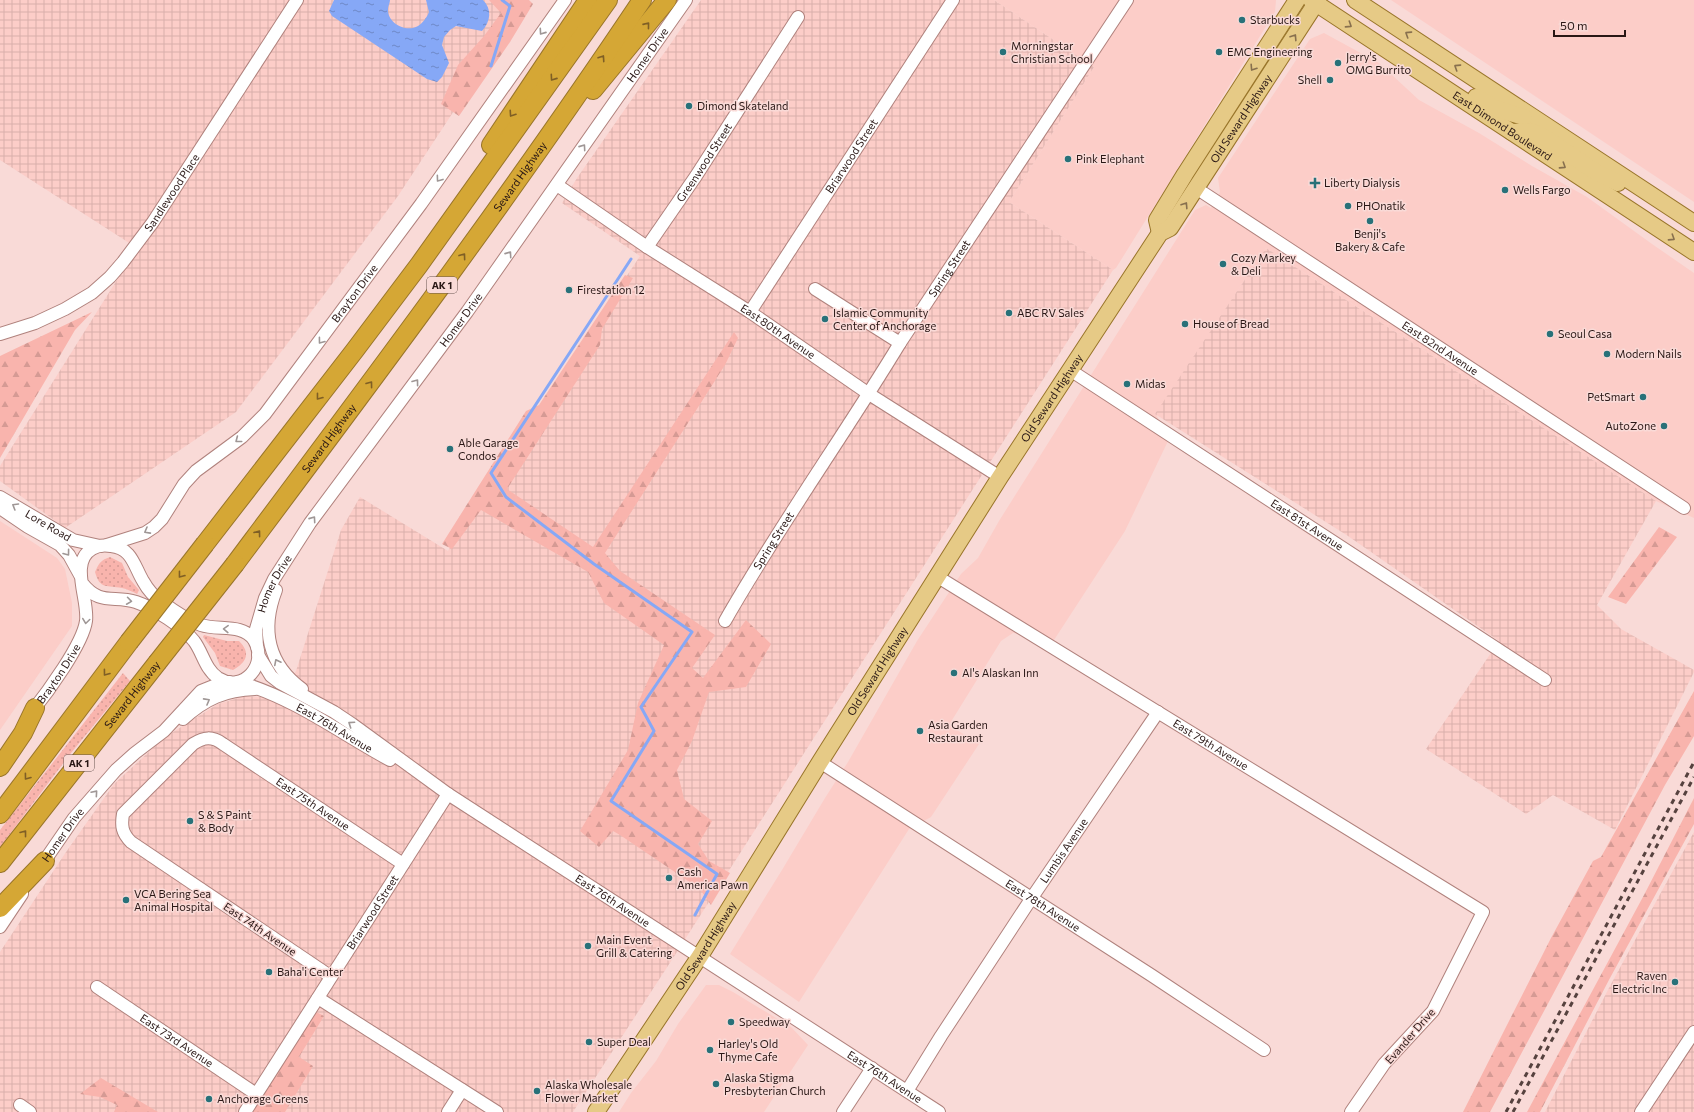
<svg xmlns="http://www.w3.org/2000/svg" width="1694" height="1112" font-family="Commissioner,sans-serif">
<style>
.built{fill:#fccdc8}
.industrial{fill:url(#industrial-grid)}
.grass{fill:url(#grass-dots)}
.forest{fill:url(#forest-firs)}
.water{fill:url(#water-ripples)}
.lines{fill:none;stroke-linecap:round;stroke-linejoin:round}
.stream{stroke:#86a8f6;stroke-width:3}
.minor-casing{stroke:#b0827d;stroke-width:14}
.major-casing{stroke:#99752a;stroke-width:18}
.highway-casing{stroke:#99752a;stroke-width:20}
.minor{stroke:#fff;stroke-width:12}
.major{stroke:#e6ca86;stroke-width:16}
.highway{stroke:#d5a735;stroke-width:18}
.rail{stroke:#56423f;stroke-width:3;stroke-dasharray:5 5;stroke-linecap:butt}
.highway-bridge-casing{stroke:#99752a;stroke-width:20;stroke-linecap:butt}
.highway-bridge{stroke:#d5a735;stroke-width:18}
.oneway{stroke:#7f5f25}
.oneway2{stroke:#88704e}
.oneway3{stroke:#9f9796}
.poi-dot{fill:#287179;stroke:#f9dad7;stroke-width:1.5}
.labels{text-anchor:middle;stroke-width:3;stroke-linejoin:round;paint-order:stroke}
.shield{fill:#f9dad7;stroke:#67524f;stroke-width:1}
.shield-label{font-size:10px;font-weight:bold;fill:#291715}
.poi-label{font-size:11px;fill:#291715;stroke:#f9dad7;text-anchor:start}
.street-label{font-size:11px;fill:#291715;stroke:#f9dad7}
</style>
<defs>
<pattern id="industrial-grid" width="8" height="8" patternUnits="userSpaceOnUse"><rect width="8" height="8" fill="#fccdc8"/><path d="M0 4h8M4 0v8" fill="none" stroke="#d8afab"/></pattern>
<pattern id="grass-dots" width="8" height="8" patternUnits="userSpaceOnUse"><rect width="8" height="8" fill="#f9b4ad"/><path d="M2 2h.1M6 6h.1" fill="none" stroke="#d59a94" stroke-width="1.8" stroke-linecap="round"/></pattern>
<pattern id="forest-firs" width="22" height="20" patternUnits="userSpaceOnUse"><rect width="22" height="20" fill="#f9b4ad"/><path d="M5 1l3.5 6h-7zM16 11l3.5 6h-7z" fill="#d59a94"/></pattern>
<pattern id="water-ripples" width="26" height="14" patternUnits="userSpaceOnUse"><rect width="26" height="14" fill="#86a8f6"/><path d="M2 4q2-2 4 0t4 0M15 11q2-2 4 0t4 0" fill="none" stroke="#6e88c6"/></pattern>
</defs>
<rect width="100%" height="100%" fill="#f9dad7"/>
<!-- built -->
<g class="built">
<path d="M994,0H1276L1275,12L1116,268L1113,270L1009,202L1094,67Z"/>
<path d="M1391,0H1694V202Z"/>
<path d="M1324,33L1379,63L1419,100L1479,133L1532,166L1587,197L1652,244L1694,273V518L1656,501L1266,248L1156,414L1168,441L1125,531L1054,640L1013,633L1001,641L949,725L979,744L931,817L909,829L799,1002L730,954L782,870L825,798L848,762L917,641L961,574L978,558L999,521L1195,210L1206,205L1211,208L1220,192L1218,178L1310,39Z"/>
<path d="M0,521L57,558L65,569L72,603V626L0,730Z"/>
<path d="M706,985H719L733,992L791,1027L808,1045L764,1112H619L631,1093L656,1061L678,1024Z"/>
</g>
<!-- industrial -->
<g class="industrial">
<path d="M0,0H527L398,196L236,412L65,528L0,481V466L137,248L0,160Z"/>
<path d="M701,0H994L1094,67L1009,202L1113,270L675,955L573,1112H0V952L66,852L114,784L165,737L218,704L245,696L280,698L296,671L341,530L360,497L448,551L476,502L640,256L562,203L577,178Z"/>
<path d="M1266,248L1656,501L1597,605L1621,629L1694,670V672L1615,830L1553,795L1526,814L1426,749L1499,641L1348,536L1155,414Z"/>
<path d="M1694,832V1112H1545L1610,986Z"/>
</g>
<!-- grass -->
<g class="grass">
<path d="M110,557L122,563L128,577L139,590L137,594C133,592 127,589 122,588C107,585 100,590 95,572C99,563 101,560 110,557Z"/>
<path d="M204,635L227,641H239C251,653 247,662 233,670L220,666L215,653L203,637Z"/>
<path d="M123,673L130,681L71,753L0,847V830Z"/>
</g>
<!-- forest -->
<g class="forest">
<path d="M489,0H529L533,4L510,42L459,116L441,104L458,65L484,36L501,13Z"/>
<path d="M625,275L633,278L602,329L600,345L507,489L593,547L734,332L738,338L725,365L605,553L620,571L715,635L692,668L703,678L746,620L771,644L746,687L709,692L692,741L677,770L684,799L712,821L698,844L709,861L730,873L711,905L700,889L620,835L613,831L599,847L580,831L628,750L638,703L664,645L604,603L588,572L481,510L452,549L442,544L526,411L539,405Z"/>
<path d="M92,312L75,330L0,458V356Z"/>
<path d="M1659,527L1677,537L1626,604L1608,597Z"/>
<path d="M1694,691V736L1665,785L1490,1112H1463L1551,938L1593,861L1601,857Z"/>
<path d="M1694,798V824L1610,978L1540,1112H1527L1644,895Z"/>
<path d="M316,1012L324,1016L299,1057L313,1066L285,1112H252Z"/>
<path d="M101,1078L158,1112H114L117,1105L100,1097L80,1094Z"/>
</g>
<!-- water -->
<path class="water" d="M334,0H390C390,3 388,6 388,9C387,23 406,33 418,26C423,23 427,17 429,12L426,0H483C492,9 491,21 482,31L456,26L450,30L444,37L442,45L449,63L442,77L437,82L427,79L332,16L329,11Z"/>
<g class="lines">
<!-- stream -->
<g class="stream">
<path d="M491,66L510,6L502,0"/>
<path d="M631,259L491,473L506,497L594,564L692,632L641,707L654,731L611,801L717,874L695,915"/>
</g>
<!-- minor casing -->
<g class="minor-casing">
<g id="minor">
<path id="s1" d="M557,185L647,247L750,312L869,394L1000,477"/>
<path id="s2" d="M1196,188L1684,508"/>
<path id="s3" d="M647,247L696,176L798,17"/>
<path d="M815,289L900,343"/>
<path id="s4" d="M750,312L953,0"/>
<path id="s5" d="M0,334L35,323L65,309L92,293L110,277L123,262L153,222L297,0"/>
<path id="s6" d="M1070,370L1545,680"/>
<path id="s7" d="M0,497L73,540L100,546"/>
<path d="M0,508L28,527L60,545L69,555L80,575"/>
<path id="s8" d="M107,545L145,533L154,527L162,519L184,484L196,471L242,437L265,414L421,204L565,0"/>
<path id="s9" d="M938,577L1483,912L1433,1011L1384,1064L1351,1112"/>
<path d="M276,590C261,629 268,664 302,689"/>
<path id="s10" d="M725,621C779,526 843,437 900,343L1127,0"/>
<path id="s11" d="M257,647L256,629L265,598L274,579L310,523L467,312L686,0"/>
<path id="s12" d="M258,655L271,676L280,683L334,712L352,724L448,794L939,1112"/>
<path id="s13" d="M238,682C293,697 340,733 390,760"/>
<path id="s14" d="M31,713C47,693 83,644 86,621C89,600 69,562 92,549C98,545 105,545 111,546C132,548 134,566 143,581C148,590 154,597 162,602C174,611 187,620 201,625C218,631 242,623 254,640C269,664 243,694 218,678C205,669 203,653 194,641C183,627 154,608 136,602C113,595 100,606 82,583"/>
<path d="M183,719C205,699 225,690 255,689"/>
<path id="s15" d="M820,762L1151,975L1264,1050"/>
<path id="s16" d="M41,866L74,818L116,770L135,753L164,731L201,691L216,685L229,682"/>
<path d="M0,927L22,894"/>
<path id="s17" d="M330,976L131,842C122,833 121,826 123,814L193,744C204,737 212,736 223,744L403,864"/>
<path id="s18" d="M97,987L256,1094"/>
<path d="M318,998L497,1112"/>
<path id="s19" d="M907,1091L941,1036L1031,899L1158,712"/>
<path d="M20,1105L30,1112"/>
<path id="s20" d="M245,1112L448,794"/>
<path d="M448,1112L462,1090"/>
<path d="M843,1112L872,1068"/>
<path d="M1641,1112L1694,1032"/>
</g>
</g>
<!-- major casing -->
<g class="major-casing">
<g id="major">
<path id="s21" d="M1311,0L1694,252"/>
<path d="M1355,0L1694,223"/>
<path d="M1476,97L1497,109L1524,117"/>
<path d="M1512,132L1531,131L1544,137L1596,172L1618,183"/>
<path d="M1160,233L1157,220L1185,174L1297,0"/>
<path id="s22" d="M596,1112L700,956L820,762L1000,477L1160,233L1170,228L1318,0"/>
</g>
</g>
<!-- highway casing -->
<g class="highway-casing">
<g id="highway">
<path d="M593,90L667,0"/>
<path d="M491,145L588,0"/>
<path d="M205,544L355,350L419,265L608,0"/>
<path id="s23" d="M235,564C374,378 513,193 642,0"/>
<path d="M0,767L23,733L35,708"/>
<path d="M0,814L129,642"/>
<path id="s24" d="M0,863L157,663"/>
<path d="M0,908L45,861"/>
</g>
</g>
<!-- minor -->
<use href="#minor" class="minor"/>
<!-- major -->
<use href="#major" class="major"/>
<!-- highway -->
<use href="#highway" class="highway"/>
<!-- rail -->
<g class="rail">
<path d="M1506,1112L1694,762"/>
<path d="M1513,1112L1694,777"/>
</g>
<!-- highway-bridge casing -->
<g class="highway-bridge-casing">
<g id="highway-bridge">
<path d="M129,642L205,544"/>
<path d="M157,663L235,564"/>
</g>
</g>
<!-- highway-bridge -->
<use href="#highway-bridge" class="highway-bridge"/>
</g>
<!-- one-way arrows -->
<defs><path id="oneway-chevron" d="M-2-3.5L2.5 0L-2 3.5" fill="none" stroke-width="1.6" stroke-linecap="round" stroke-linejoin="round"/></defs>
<g class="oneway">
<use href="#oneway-chevron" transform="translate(647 25) rotate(-51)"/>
<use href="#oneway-chevron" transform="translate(602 58) rotate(-56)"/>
<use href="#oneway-chevron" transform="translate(553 78) rotate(125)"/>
<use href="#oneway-chevron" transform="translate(512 114) rotate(124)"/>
<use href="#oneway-chevron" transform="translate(463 256) rotate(-54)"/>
<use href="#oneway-chevron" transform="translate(370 384) rotate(-53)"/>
<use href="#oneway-chevron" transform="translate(319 397) rotate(128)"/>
<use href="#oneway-chevron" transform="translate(258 533) rotate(-53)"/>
<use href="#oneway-chevron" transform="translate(181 575) rotate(128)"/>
<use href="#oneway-chevron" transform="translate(106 673) rotate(127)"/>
<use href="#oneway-chevron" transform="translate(27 777) rotate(127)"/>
<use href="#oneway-chevron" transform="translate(24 833) rotate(-52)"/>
</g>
<g class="oneway2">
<use href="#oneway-chevron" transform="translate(1349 25) rotate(33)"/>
<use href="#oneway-chevron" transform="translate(1408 34) rotate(-147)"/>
<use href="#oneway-chevron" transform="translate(1294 37) rotate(-57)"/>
<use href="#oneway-chevron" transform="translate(1457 67) rotate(-147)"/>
<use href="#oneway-chevron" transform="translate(1253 68) rotate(123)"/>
<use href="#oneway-chevron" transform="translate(1563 166) rotate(33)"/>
<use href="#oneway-chevron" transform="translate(1185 205) rotate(-57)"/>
<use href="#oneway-chevron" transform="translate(1672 238) rotate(33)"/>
</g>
<g class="oneway3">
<use href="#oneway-chevron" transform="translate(542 32) rotate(125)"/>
<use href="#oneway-chevron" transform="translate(583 147) rotate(-55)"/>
<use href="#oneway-chevron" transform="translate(439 179) rotate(126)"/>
<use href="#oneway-chevron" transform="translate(509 254) rotate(-55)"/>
<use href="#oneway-chevron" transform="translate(321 341) rotate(127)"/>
<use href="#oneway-chevron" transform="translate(416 382) rotate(-53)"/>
<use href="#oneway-chevron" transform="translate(238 440) rotate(142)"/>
<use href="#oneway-chevron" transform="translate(15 506) rotate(-149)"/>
<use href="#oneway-chevron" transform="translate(313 519) rotate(-55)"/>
<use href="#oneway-chevron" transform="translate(147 531) rotate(151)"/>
<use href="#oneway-chevron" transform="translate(67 553) rotate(53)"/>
<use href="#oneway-chevron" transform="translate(129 601) rotate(8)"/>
<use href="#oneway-chevron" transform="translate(86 621) rotate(98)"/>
<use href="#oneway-chevron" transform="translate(226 629) rotate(-178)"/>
<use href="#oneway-chevron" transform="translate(277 662) rotate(-117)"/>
<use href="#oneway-chevron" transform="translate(207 701) rotate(-29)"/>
<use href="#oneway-chevron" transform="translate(351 724) rotate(-146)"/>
<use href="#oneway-chevron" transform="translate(95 793) rotate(-49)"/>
</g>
<!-- markers -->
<g class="poi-dot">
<circle cx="1242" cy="20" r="4"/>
<circle cx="1003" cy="52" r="4"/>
<circle cx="1219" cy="52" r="4"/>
<circle cx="1338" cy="63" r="4"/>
<circle cx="1330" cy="80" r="4"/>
<circle cx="689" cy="106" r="4"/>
<circle cx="1068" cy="159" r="4"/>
<path d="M1313 177h4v4h4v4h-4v4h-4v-4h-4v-4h4z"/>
<circle cx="1505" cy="190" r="4"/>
<circle cx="1348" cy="206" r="4"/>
<circle cx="1370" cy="221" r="4"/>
<circle cx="1223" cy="264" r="4"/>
<circle cx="569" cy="290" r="4"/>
<circle cx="1009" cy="313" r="4"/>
<circle cx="825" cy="319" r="4"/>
<circle cx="1185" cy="324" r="4"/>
<circle cx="1550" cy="334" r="4"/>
<circle cx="1607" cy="354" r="4"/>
<circle cx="1127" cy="384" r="4"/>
<circle cx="1643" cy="397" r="4"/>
<circle cx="1664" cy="426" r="4"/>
<circle cx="450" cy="449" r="4"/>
<circle cx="954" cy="673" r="4"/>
<circle cx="920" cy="731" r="4"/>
<circle cx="190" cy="821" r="4"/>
<circle cx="669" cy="878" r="4"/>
<circle cx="126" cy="900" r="4"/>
<circle cx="588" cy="946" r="4"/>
<circle cx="269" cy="972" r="4"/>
<circle cx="1675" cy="982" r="4"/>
<circle cx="731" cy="1022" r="4"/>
<circle cx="589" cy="1042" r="4"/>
<circle cx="710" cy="1050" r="4"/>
<circle cx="716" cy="1084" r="4"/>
<circle cx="537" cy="1091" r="4"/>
<circle cx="209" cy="1099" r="4"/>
</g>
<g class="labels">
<!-- shield labels -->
<g class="shield">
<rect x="427" y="277" width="30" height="16" rx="3"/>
<rect x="64" y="755" width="30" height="16" rx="3"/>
</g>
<g class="shield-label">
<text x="442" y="289">AK 1</text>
<text x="79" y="767">AK 1</text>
</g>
<!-- poi labels -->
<g class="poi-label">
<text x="1250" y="24">Starbucks</text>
<text x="1011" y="50">Morningstar<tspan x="1011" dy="13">Christian School</tspan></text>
<text x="1227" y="56">EMC Engineering</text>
<text x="1346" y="61">Jerry's<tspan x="1346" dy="13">OMG Burrito</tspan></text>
<text x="1322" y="84" text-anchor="end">Shell</text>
<text x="697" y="110">Dimond Skateland</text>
<text x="1076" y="163">Pink Elephant</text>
<text x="1324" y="187">Liberty Dialysis</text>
<text x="1513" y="194">Wells Fargo</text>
<text x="1356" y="210">PHOnatik</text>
<text x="1370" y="238" text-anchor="middle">Benji's<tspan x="1370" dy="13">Bakery &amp; Cafe</tspan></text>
<text x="1231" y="262">Cozy Markey<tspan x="1231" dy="13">&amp; Deli</tspan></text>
<text x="577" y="294">Firestation 12</text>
<text x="833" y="317">Islamic Community<tspan x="833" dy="13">Center of Anchorage</tspan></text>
<text x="1017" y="317">ABC RV Sales</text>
<text x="1193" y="328">House of Bread</text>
<text x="1558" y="338">Seoul Casa</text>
<text x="1615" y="358">Modern Nails</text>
<text x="1135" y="388">Midas</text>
<text x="1635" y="401" text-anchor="end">PetSmart</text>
<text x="1656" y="430" text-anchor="end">AutoZone</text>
<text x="458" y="447">Able Garage<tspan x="458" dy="13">Condos</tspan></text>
<text x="962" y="677">Al's Alaskan Inn</text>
<text x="928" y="729">Asia Garden<tspan x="928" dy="13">Restaurant</tspan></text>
<text x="198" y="819">S &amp; S Paint<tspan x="198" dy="13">&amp; Body</tspan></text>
<text x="677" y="876">Cash<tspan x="677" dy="13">America Pawn</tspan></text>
<text x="134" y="898">VCA Bering Sea<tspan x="134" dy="13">Animal Hospital</tspan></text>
<text x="596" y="944">Main Event<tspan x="596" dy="13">Grill &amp; Catering</tspan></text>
<text x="277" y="976">Baha'i Center</text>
<text x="1667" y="980" text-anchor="end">Raven<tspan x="1667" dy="13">Electric Inc</tspan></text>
<text x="739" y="1026">Speedway</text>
<text x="597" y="1046">Super Deal</text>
<text x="718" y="1048">Harley's Old<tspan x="718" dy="13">Thyme Cafe</tspan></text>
<text x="724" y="1082">Alaska Stigma<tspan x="724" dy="13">Presbyterian Church</tspan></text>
<text x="545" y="1089">Alaska Wholesale<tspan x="545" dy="13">Flower Market</tspan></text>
<text x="217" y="1103">Anchorage Greens</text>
</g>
<!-- street labels -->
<g class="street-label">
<text dy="4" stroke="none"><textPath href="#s11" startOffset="715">Homer Drive</textPath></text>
<text dy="4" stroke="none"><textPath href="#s22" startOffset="1186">Old Seward Highway</textPath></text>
<text dy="4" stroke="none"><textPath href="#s21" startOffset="229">East Dimond Boulevard</textPath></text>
<text dy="4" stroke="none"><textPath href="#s4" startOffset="186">Briarwood Street</textPath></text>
<text dy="4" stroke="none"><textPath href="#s3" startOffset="102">Greenwood Street</textPath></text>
<text dy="4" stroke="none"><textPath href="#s23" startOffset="481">Seward Highway</textPath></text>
<text dy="4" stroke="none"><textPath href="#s5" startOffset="230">Sandlewood Place</textPath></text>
<text dy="4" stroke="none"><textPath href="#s10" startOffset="418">Spring Street</textPath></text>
<text dy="4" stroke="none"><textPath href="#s8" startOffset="361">Brayton Drive</textPath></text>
<text dy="4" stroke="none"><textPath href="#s11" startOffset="391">Homer Drive</textPath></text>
<text dy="4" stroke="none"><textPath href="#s1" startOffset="265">East 80th Avenue</textPath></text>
<text dy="4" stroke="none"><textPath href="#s2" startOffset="292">East 82nd Avenue</textPath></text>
<text dy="4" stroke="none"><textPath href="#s22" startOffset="847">Old Seward Highway</textPath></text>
<text dy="4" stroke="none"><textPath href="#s23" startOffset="157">Seward Highway</textPath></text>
<text dy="4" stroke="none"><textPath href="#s7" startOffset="56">Lore Road</textPath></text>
<text dy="4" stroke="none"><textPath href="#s6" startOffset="283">East 81st Avenue</textPath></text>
<text dy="4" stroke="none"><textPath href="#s10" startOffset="94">Spring Street</textPath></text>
<text dy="4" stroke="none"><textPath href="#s11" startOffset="67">Homer Drive</textPath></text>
<text dy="4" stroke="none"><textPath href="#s22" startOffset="523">Old Seward Highway</textPath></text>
<text dy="4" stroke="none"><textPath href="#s14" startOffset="48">Brayton Drive</textPath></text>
<text dy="4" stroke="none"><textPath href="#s24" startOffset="214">Seward Highway</textPath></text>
<text dy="4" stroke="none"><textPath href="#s13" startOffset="107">East 76th Avenue</textPath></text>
<text dy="4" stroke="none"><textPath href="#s9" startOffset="320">East 79th Avenue</textPath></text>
<text dy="4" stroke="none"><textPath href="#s17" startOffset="510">East 75th Avenue</textPath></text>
<text dy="4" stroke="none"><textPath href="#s16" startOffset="38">Homer Drive</textPath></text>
<text dy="4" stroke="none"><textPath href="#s19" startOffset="287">Lumbis Avenue</textPath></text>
<text dy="4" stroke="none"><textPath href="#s12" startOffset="434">East 76th Avenue</textPath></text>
<text dy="4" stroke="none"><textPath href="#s15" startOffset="265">East 78th Avenue</textPath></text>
<text dy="4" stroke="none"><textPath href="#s20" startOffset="237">Briarwood Street</textPath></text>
<text transform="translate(260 929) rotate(34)" y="4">East 74th Avenue</text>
<text dy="4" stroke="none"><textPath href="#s22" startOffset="199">Old Seward Highway</textPath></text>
<text transform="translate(1410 1036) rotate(-49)" y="4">Evander Drive</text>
<text dy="4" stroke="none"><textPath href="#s18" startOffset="96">East 73rd Avenue</textPath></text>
<text dy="4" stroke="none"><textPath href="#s12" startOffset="758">East 76th Avenue</textPath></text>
</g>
</g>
<!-- scale -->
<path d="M1554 30v6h71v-6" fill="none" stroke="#291715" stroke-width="2"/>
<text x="1560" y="30" font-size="12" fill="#291715" stroke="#f9dad7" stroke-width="3" paint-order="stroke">50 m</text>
</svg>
